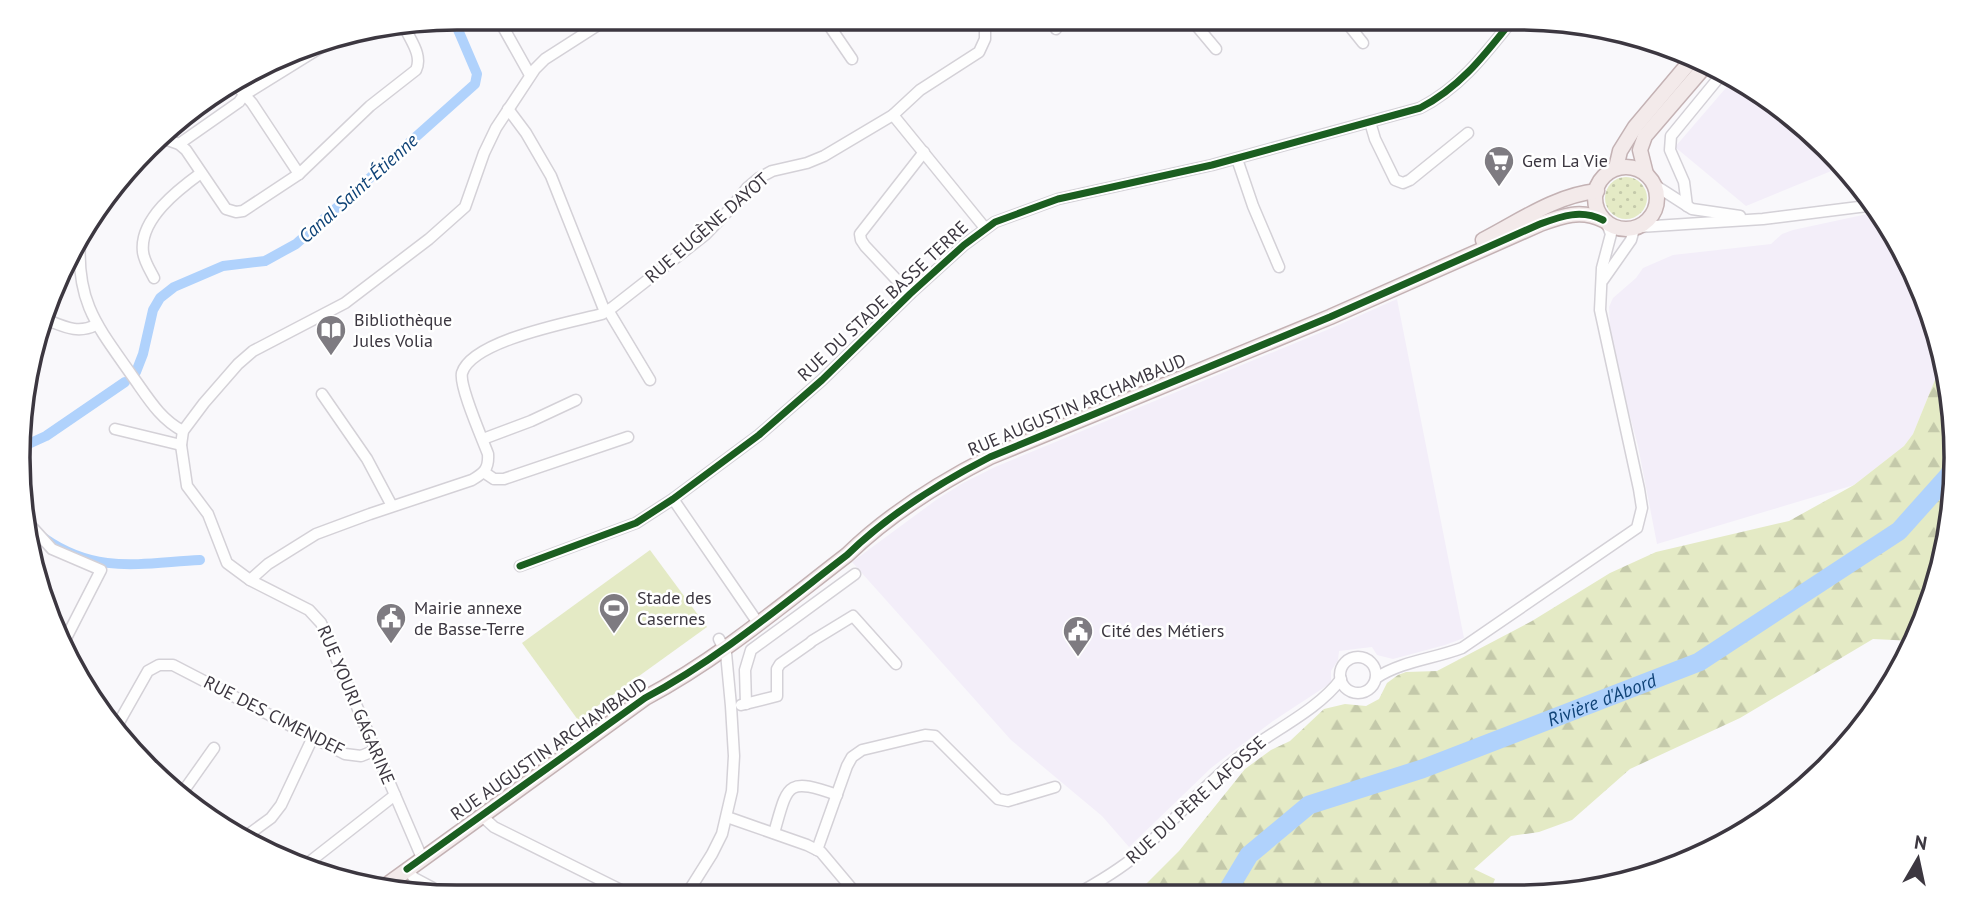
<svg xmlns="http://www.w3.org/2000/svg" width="1974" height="915" font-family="'PT Sans',sans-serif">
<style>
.built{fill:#f3eef9}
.grass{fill:url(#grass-dots)}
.forest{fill:url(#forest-firs)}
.garden{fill:#e4eac5}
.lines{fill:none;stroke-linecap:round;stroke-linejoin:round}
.canal{stroke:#b0d2fc;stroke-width:10}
.river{stroke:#b0d2fc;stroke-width:19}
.minor-casing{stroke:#d4d1d7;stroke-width:13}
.major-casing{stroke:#c4b2b4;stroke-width:17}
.minor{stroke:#fefefe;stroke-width:10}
.major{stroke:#f3eaea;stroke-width:14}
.cycleway-casing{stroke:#fff;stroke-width:11}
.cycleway{stroke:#1b5e20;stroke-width:7}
.labels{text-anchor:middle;stroke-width:5;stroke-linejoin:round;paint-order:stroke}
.poi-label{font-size:18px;fill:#3c3740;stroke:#fff;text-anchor:start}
.street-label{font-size:18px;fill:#3c3740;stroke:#fff}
.water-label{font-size:19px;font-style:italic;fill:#0e4276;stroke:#fff}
.rim{fill:none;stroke:#3c3740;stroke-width:3.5}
</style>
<defs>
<pattern id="grass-dots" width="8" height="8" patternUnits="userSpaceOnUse" patternTransform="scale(1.75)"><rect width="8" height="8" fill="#e4eac5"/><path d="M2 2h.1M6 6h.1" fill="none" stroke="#c4c9aa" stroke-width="1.8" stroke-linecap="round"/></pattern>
<pattern id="forest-firs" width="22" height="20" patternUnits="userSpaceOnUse" patternTransform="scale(1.75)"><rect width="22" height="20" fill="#e4eac5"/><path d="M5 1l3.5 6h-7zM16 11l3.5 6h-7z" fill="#c4c9aa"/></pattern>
</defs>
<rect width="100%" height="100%" fill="#f9f8fb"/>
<!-- built -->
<g class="built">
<path d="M1731,82L1828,147L1841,167L1746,206L1675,147Z"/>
<path d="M1872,213L1923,289L1939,370L1913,434L1904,446L1854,485L1657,544L1638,446L1623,391L1610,327L1609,307L1613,298L1636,278L1643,268L1673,255L1771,244L1782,234L1793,230Z"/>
<path d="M1397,299L1464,638L1445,645L1393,659L1377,655L1372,647L1339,651L1338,660L1331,671V683L1273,721L1211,768L1129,847L1102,816L1011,740L852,562L936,500L963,483L995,467L1334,327Z"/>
</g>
<!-- grass -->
<circle class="grass" cx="1626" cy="198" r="21"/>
<!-- forest -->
<path class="forest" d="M1939,370L1956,458L1923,626L1914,641L1873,639L1740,718L1630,769L1572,820L1539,832L1511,836L1474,869L1495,879L1489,894L1135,895L1179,851L1245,769L1271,750L1290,741L1324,709L1345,704L1366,706L1379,699L1387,683L1398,675L1406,672L1437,671L1532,621L1610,573L1656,552L1789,521L1854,485L1904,446L1913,434Z"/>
<!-- garden -->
<path class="garden" d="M650,550L707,627L578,720L522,643Z"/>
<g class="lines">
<!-- canal -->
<g class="canal">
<path d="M136,372L143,354L153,310L160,298L174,287L223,266L265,261L296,244L475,84L477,74L453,18"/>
<path d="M24,446L46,436L125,382"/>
<path d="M44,538C97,575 141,563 200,560"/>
</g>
<!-- river -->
<path class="river" id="s1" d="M1225,895L1249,855L1309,805L1422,769L1699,662L1899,531L1949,475L1956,461"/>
<!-- minor casing -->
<g class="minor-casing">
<g id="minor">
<path d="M498,18L530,75"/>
<path d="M824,18L852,59"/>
<path d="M1051,18L1056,29"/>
<path d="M1190,18L1216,49"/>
<path d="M1343,18L1363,43"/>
<path d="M235,84L252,103L299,174"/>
<path d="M508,109L526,133L551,176L605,312"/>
<path d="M893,115L985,228"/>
<path d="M1370,122L1375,139L1395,180L1403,183L1410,180L1468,133"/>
<path d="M162,138L179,144L186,150L226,209L236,212L243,211L299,174L370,106L416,70C423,55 410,40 404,26"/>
<path d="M179,144L239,102L244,95L336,38"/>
<path d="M1237,159L1253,206L1279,267"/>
<path d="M1653,184L1692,209L1740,216"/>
<path d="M1687,206L1684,182L1670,150L1671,136L1721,75"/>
<path d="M1639,227L1763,219L1867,206"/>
<path d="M80,240C76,304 99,328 133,377C148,398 160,419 183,431"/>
<path d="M154,278C150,270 144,261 143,252C139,219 179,189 201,173"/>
<path d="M1603,280L1631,240L1634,229"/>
<path d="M910,294L865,246L861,240L860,234L924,152"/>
<path d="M608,310L650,380"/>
<path d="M47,320C65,327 78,334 96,325"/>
<path d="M322,394L367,459L392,506"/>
<path d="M115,429L181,445"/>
<path d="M483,439L531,421L576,400"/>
<path d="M485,473L494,479H504L628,437"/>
<path d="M673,499L758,623"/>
<path d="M21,515L52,549L101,570L62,646"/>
<path d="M520,566L636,523L673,499L759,435L822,380L910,294L964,245L995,222L1058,199L1212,165L1420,108C1461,87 1486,53 1514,18"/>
<path d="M250,580L268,564L316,534L370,514L472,480C484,473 489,469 488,454C482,438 459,386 462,373C472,340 572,322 602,314L613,307L705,235L730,209L747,188L759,178L772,171L807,163L824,156L893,115L920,90L979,52L985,39V18"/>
<path d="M812,641L853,616L896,664"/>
<circle cx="1358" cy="675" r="18"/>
<path d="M1376,678C1402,661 1433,659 1462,648L1637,528L1642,508L1639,489L1600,310L1602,268L1611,234L1607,224"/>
<path d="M746,704L745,670L751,650L855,574"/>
<path d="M741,705L777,696V669L780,664L810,643"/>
<path d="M118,724L148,671L159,665H173L345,754L361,756L376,750"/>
<path d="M180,796L214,748"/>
<path d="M482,816L494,827L635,897"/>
<path d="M727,817L807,845L821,852L858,896"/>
<path d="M774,833C788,784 786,777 837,795"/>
<path d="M245,837L271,818L281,805L313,737"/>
<path d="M817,850L847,766L852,757L862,750L925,735L935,736L998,799L1008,801L1055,787"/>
<path d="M422,858L321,623L309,610L250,580L227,563L208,514L187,486L181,445L183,431L204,403L238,364L253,351L345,303L429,239L465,207L484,153L496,128L535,69L545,59L609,18"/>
<path d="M303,867L395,795"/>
<path d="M407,869L414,878L448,896"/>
<path d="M1075,895C1097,883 1119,870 1138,854C1174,821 1205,784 1243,754C1274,730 1318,710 1341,679"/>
<path d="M685,897L712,854L722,834L732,791L734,756L731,706L726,653L719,639"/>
</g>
</g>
<!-- major casing -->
<g class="major-casing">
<g id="major">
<circle cx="1626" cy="198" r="31"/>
<path d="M1616,168L1620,151L1635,127L1694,57"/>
<path d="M1646,174L1640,150L1645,136L1706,65"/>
<path d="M1483,240C1518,222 1556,195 1597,191"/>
<path d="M388,884L645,698C717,660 782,605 847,555C888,515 939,483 990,457L1330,317L1540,224C1562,216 1581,209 1603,220"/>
</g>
</g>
<!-- minor -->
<use href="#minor" class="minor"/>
<!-- major -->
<use href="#major" class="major"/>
<!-- cycleway casing -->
<g class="cycleway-casing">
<g id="cycleway">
<path d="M520,566L636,523L673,499L759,435L822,380L910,294L964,245L995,222L1058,199L1212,165L1420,108C1461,87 1486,53 1514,18"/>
<path d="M407,869L645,698C717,660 782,605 847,555C888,515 939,483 990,457L1330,317L1540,224C1562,216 1581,209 1603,220"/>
</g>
</g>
<!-- cycleway -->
<use href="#cycleway" class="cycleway"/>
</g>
<!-- icons -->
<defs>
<g id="supermarket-pin" transform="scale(1.575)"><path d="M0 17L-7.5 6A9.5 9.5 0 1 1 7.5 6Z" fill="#7e7b81" stroke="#fff"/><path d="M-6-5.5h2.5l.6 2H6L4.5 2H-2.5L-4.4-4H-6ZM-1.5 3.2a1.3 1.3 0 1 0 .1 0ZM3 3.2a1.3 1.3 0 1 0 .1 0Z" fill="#fff"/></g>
<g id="library-pin" transform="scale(1.575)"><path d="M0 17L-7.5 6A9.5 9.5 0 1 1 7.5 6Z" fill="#7e7b81" stroke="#fff"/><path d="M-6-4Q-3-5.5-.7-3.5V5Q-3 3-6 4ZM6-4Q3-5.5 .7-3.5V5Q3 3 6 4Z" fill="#fff"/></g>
<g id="stadium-pin" transform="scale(1.575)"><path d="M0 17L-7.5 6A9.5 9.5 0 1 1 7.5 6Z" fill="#7e7b81" stroke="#fff"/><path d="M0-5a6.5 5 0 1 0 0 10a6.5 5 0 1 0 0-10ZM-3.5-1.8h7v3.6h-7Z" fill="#fff"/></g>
<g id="civic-pin" transform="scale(1.575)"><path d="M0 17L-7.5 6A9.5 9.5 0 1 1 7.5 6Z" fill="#7e7b81" stroke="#fff"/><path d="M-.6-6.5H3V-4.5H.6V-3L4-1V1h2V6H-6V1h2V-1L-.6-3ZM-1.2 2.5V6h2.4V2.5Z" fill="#fff"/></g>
</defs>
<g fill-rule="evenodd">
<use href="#supermarket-pin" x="1499" y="161"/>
<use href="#library-pin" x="331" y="330"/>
<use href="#stadium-pin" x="614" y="608"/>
<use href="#civic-pin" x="391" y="618"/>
<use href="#civic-pin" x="1078" y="631"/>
</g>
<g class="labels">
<!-- poi labels -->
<g class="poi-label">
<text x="1522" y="167">Gem La Vie</text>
<text x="354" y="326">Bibliothèque<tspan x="354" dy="21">Jules Volia</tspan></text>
<text x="637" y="604">Stade des<tspan x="637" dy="21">Casernes</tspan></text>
<text x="414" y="614">Mairie annexe<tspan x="414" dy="21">de Basse-Terre</tspan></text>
<text x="1101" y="637">Cité des Métiers</text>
</g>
<!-- street labels -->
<g class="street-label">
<text transform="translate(707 228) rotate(-41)" y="6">RUE EUGÈNE DAYOT</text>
<text transform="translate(883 301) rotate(-43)" y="6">RUE DU STADE BASSE TERRE</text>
<text transform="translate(1077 405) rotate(-23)" y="6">RUE AUGUSTIN ARCHAMBAUD</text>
<text transform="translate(356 705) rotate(67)" y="6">RUE YOURI GAGARINE</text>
<text transform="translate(274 716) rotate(27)" y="6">RUE DES CIMENDEF</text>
<text transform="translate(549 749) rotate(-35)" y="6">RUE AUGUSTIN ARCHAMBAUD</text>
<text transform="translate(1196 800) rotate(-42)" y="6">RUE DU PÈRE LAFOSSE</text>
</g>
<!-- water labels -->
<g class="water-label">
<text transform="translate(358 188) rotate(-42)" y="7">Canal Saint-Étienne</text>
<text dy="7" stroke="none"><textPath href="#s1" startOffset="436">Rivière d'Abord</textPath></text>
</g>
</g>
<!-- crop -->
<path d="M0 0H1974V915H0ZM457 30H1517A427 427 0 0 1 1944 457V458A427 427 0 0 1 1517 885H457A427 427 0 0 1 30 458V457A427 427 0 0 1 457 30Z" fill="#fff" fill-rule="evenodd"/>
<path class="rim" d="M457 30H1517A427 427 0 0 1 1944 457V458A427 427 0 0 1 1517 885H457A427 427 0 0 1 30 458V457A427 427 0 0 1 457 30Z"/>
<!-- north arrow -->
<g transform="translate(1918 859) rotate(9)" stroke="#ffffff" stroke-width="5" paint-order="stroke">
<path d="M0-5L12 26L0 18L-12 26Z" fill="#3c3740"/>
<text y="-10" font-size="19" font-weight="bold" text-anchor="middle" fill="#3c3740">N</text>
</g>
</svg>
